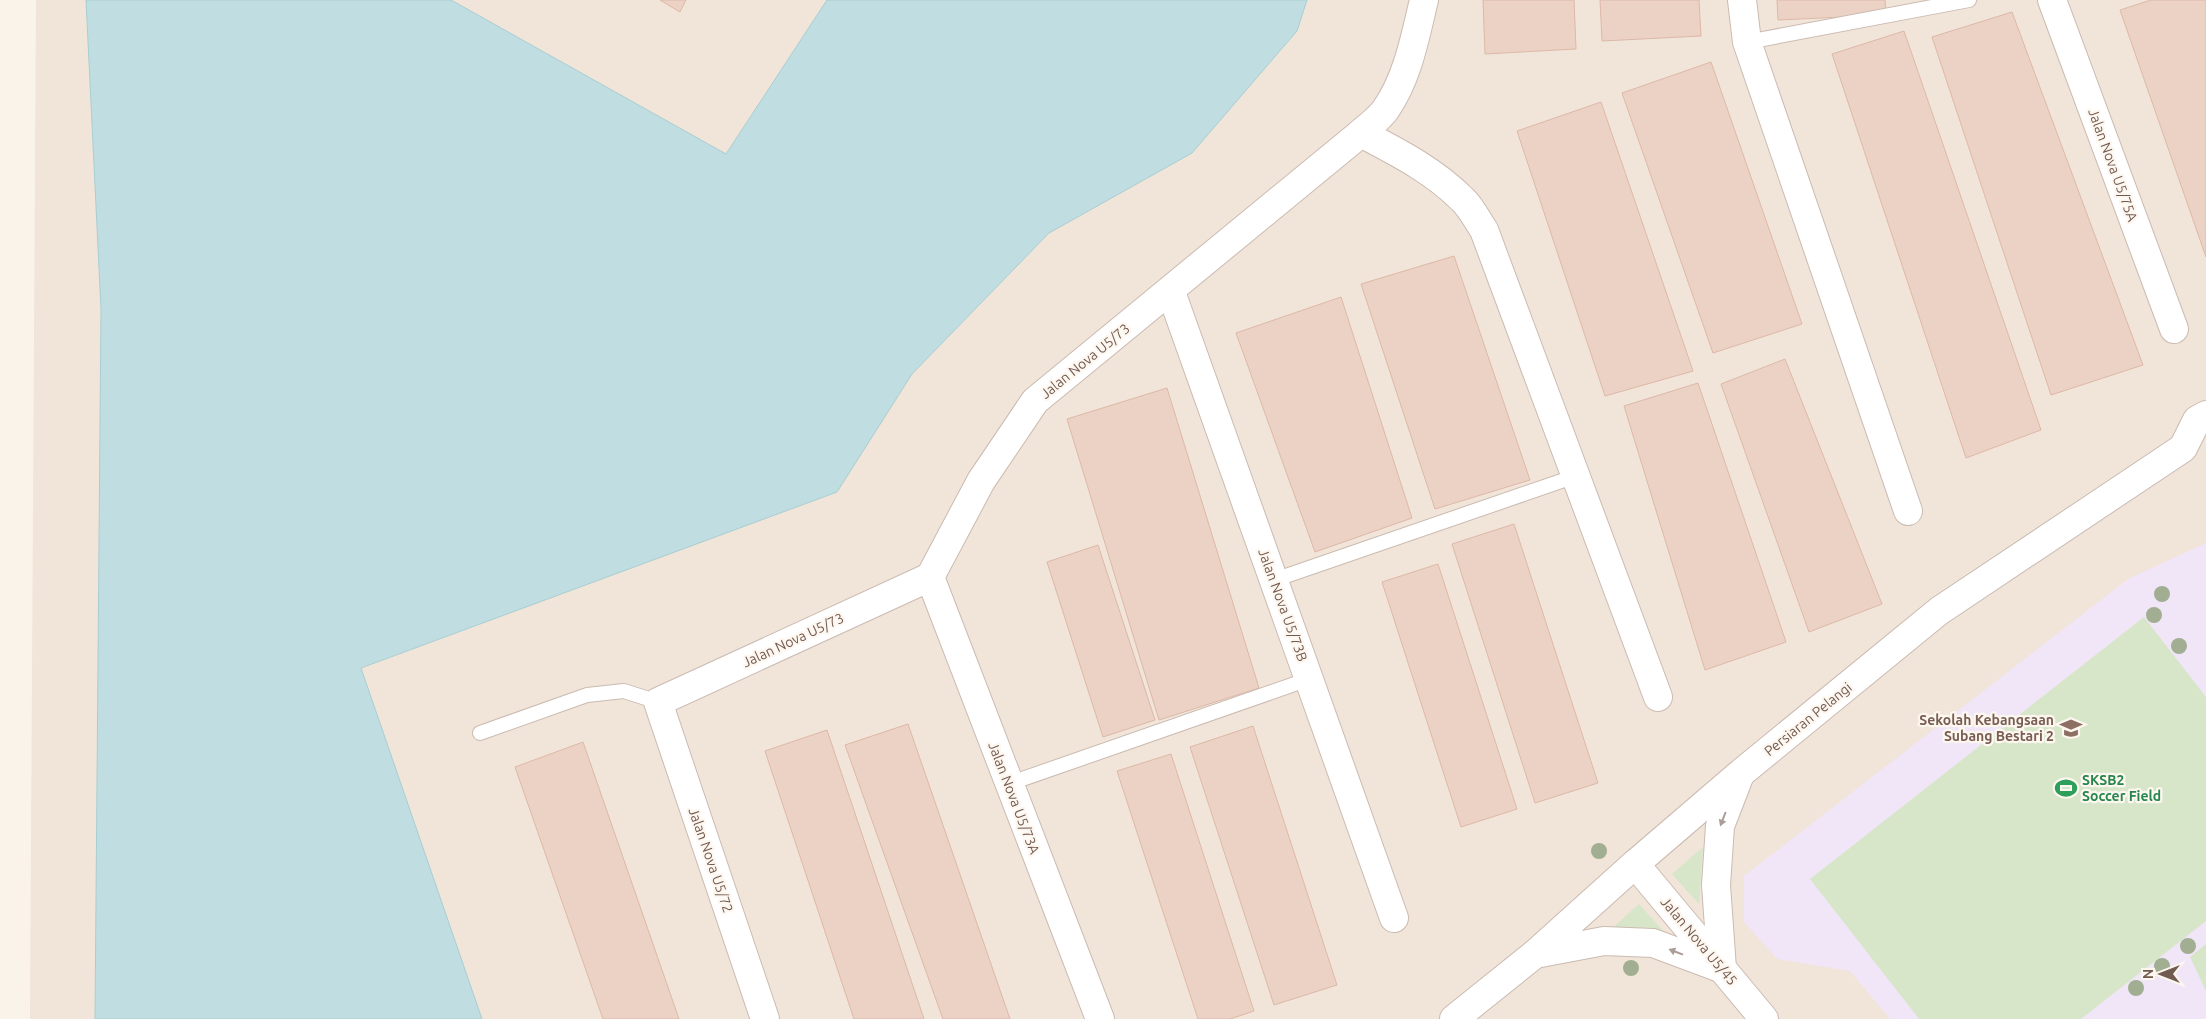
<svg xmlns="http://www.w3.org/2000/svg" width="2206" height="1019" font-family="Ubuntu,sans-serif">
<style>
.residential{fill:#f1e4d9}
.education{fill:#f0e6f7}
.green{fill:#d7e6c9}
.water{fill:#c0dee1;stroke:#a8ced2}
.building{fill:#ecd2c5;stroke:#ddb8a7}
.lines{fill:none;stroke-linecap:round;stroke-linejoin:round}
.service-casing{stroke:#cbbbb1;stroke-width:16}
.minor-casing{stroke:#cbbbb1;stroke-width:30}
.tertiary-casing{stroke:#cbbbb1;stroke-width:30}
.service{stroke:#fff;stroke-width:14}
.minor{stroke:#fff;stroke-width:28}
.tertiary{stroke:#fff;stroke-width:28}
.tree{fill:#a1ae92}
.oneway{fill:#aa9c96}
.labels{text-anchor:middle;stroke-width:4.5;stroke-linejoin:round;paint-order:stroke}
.street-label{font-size:14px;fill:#725a50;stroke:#fdf7f0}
.education-label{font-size:14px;font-weight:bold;fill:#785e54;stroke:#fdf7f0;text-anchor:end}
.leisure-label{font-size:14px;font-weight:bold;fill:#27864d;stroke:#fdf7f0;text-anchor:start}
</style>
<rect width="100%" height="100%" fill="#faf3ea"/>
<!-- residential -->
<path class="residential" d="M36,0H2206V1019H30Z"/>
<!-- education -->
<path class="education" d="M2206,543V1019H1890L1850,971L1777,959L1744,922V876L2128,579Z"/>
<!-- green -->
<g class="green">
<path d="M2144,617L2206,697V921L2081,1019H1919L1810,879Z"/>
<path d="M1703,847L1699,904L1672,874Z"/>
<path d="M1639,904L1666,934L1608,932Z"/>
<path d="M2206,944V991L2190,957Z"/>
</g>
<!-- water -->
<path class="water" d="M86,0H451L726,154L827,0H1307L1297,31L1192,153L1049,233L912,374L837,492L361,668L482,1019H95L101,309Z"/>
<!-- building -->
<g class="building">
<path d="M660,0H686L680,12Z"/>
<path d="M1483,0H1574L1576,49L1485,54Z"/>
<path d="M1600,0H1699L1701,36L1602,41Z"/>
<path d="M1777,0H1885L1886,15L1778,20Z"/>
<path d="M2151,0H2206V257L2120,10Z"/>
<path d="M2012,12L2143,365L2051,395L1932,37Z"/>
<path d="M1904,31L2041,430L1966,458L1832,54Z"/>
<path d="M1711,62L1802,324L1713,353L1622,93Z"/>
<path d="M1601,102L1693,371L1605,396L1517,131Z"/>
<path d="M1454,256L1530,480L1435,509L1361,284Z"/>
<path d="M1341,297L1412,518L1315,552L1236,333Z"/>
<path d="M1785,359L1882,604L1809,632L1721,384Z"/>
<path d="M1698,383L1786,642L1705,670L1624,406Z"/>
<path d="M1167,388L1259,688L1159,720L1067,419Z"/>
<path d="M1514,524L1598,783L1535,803L1452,544Z"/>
<path d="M1098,545L1155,720L1103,737L1047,562Z"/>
<path d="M1438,564L1517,809L1461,827L1382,582Z"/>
<path d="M908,724L1010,1019H943L845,745Z"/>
<path d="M1253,726L1337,985L1274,1005L1190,747Z"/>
<path d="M827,730L924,1019H854L765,751Z"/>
<path d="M583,742L679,1019H603L515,767Z"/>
<path d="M1171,754L1254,1011L1230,1019H1198L1117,771Z"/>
</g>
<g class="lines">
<!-- service casing -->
<g class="service-casing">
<g id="service">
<path d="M1747,42L1969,0"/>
<path d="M1274,580L1576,476"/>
<path d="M480,733L587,695L624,691L658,702"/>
<path d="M1008,784L1309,679"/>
</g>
</g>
<!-- minor casing -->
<g class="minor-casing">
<g id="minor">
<path d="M1742,0L1747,42L1908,511"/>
<path d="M2052,0L2174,329"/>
<path d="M1361,133C1397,152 1433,170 1462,199C1471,207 1477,220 1484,230L1658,697"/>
<path d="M1171,292L1394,918"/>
<path d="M930,577L1100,1019"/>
<path d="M765,1019L658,702L930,577L981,481L1035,401L1361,133C1369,126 1380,118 1386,109C1408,77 1415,37 1424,0"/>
</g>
</g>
<!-- tertiary casing -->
<g class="tertiary-casing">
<g id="tertiary">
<path d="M1635,864L1764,1019"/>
<path d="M1535,954L1604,941L1653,943L1720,968"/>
<path d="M1722,969L1716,885L1720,826L1739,777"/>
<path d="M1454,1019L1535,954L1635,864L1741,773L1939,611L2183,448L2197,420L2206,415"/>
</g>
</g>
<!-- service -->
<use href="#service" class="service"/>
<!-- minor -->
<use href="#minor" class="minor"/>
<!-- tertiary -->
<use href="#tertiary" class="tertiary"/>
</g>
<!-- trees -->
<g class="tree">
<circle cx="2162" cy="594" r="8"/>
<circle cx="2154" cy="615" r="8"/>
<circle cx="2179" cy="646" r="8"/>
<circle cx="1599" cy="851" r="8"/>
<circle cx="2188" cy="946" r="8"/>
<circle cx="2162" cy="966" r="8"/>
<circle cx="1631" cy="968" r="8"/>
<circle cx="2136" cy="988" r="8"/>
</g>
<!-- one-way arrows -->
<defs><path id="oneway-solid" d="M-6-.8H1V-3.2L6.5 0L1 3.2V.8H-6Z" transform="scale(1.25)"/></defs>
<g class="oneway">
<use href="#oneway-solid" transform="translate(1723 819) rotate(111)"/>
<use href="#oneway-solid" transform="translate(1676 952) rotate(-159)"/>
</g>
<!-- icons -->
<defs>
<g id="school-bare" transform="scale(1.725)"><path d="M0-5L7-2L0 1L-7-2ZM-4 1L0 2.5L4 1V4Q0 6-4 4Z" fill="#8d6e63" stroke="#fdf7f0" stroke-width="2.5" paint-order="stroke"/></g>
<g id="stadium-bare" transform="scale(1.725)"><path d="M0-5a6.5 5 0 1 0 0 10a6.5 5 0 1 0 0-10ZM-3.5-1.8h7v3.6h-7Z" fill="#2e9e5b" stroke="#fdf7f0" stroke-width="2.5" paint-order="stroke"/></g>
</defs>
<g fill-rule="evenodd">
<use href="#school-bare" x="2071" y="728"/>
<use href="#stadium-bare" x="2066" y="788"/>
</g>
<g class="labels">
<!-- street labels -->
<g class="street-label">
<text transform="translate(2113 165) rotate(70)" y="5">Jalan Nova U5/75A</text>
<text transform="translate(1085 361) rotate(-39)" y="5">Jalan Nova U5/73</text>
<text transform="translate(1283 605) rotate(70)" y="5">Jalan Nova U5/73B</text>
<text transform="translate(793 640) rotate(-25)" y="5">Jalan Nova U5/73</text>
<text transform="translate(1808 719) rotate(-39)" y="5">Persiaran Pelangi</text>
<text transform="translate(1014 798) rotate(69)" y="5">Jalan Nova U5/73A</text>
<text transform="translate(711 860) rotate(71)" y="5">Jalan Nova U5/72</text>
<text transform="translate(1699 941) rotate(50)" y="5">Jalan Nova U5/45</text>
</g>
<!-- education labels -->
<g class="education-label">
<text x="2054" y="725">Sekolah Kebangsaan<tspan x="2054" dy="16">Subang Bestari 2</tspan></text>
</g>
<!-- leisure labels -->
<g class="leisure-label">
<text x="2082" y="785">SKSB2<tspan x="2082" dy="16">Soccer Field</tspan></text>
</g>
</g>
<!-- north arrow -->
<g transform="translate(2161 974) rotate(270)" stroke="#fdf7f0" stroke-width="4" paint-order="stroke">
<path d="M0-4L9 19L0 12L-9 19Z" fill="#725a50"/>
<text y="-8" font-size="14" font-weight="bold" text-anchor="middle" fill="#725a50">N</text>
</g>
</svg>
